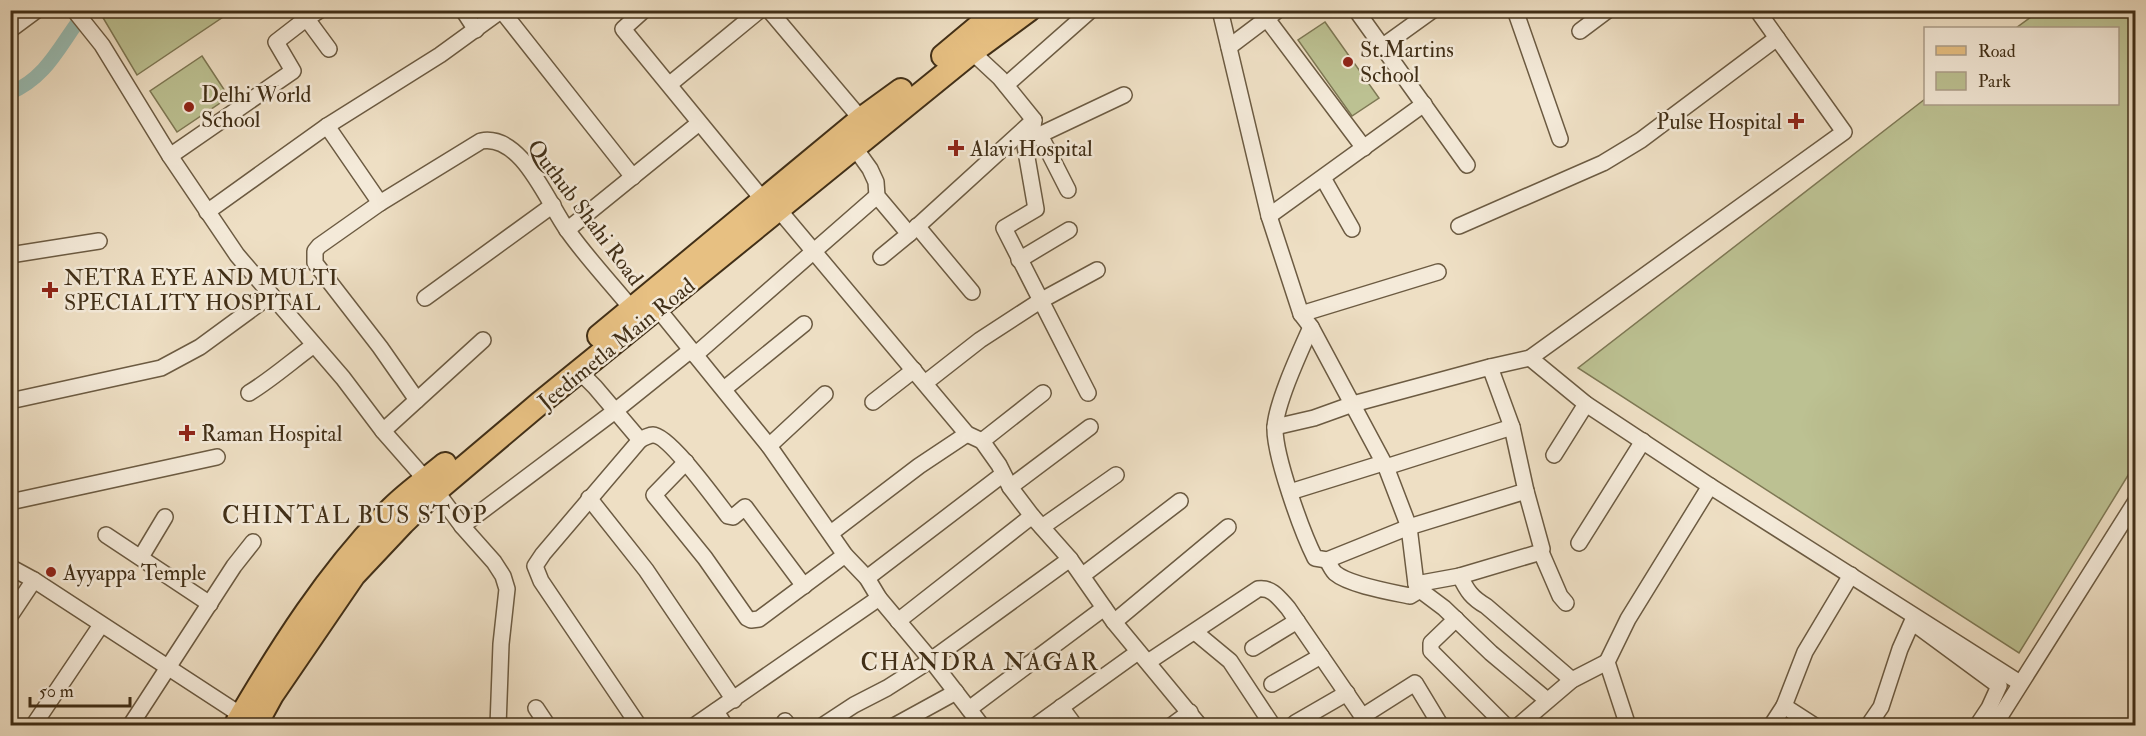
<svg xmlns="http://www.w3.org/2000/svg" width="2146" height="736" font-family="'IM FELL Double Pica',serif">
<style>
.green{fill:#bcc192;stroke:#7e7854;stroke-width:1.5}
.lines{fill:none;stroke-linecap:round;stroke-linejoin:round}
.canal{stroke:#99bdb4;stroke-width:14}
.minor-casing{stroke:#6c5b42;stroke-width:18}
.primary-casing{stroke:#412f17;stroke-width:26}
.minor{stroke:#f4ead9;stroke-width:15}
.primary{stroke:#e7c082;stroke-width:22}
.poi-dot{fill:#8f2418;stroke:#f4ead9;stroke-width:2}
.labels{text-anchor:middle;stroke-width:5;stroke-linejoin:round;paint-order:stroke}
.poi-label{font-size:22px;fill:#412f17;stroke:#f4ead9;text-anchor:start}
.street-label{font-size:22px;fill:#412f17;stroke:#f4ead9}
.neighbourhood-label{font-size:24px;letter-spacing:1.5px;fill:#412f17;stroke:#f4ead9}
</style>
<rect width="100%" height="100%" fill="#eedfc4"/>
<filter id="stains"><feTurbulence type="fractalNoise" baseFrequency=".00333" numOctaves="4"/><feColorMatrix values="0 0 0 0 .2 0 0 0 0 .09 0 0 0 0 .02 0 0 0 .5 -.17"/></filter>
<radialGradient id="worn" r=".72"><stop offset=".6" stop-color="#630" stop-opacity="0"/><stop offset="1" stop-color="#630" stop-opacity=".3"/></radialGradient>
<!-- green -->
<g class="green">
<path d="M99,11H232L137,75Z"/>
<path d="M2039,11H2135V464L2019,653L1578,368L1925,99L1926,104H2118V28H2016Z"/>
<path d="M1325,22L1379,98L1352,116L1298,40Z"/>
<path d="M202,56L229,97L177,132L150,91Z"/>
</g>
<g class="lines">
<!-- canal -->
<path class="canal" d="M10,93C50,76 61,41 87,10"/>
<!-- minor casing -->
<g class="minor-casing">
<g id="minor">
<path d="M74,10L102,45L170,156L237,255L343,378L383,431L426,480"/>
<path d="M463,10L476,30"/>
<path d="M644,10L623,29L764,201"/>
<path d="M769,10L861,119"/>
<path d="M1220,10L1269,216L1301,314L1311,327L1386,467L1409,527L1416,584L1420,590L1444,608L1491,653L1547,700"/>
<path d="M1356,10L1467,165"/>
<path d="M1515,10L1560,139"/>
<path d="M301,11L329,49"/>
<path d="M502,11L633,177"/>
<path d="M1267,19L1364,148"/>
<path d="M10,30L37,10"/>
<path d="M1580,31L1608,10"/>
<path d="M1383,46L1433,10"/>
<path d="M1229,47L1278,10"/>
<path d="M972,52L1000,78L1034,120L1031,139L1025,146L1036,209L1004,228L1088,393"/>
<path d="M670,84L760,10"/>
<path d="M1006,85L1091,10"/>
<path d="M327,126L380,203"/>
<path d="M1040,135L1068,190"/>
<path d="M1031,139L1124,95"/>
<path d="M855,148L870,169L876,182L877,196L909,234L881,257"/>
<path d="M170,156L293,71L276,42L307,18L320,10"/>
<path d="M1323,178L1352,229"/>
<path d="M779,210L967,434L982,441L999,465L1010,487L1032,516L1070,559L1114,622L1200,726"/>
<path d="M207,212L327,126L440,55L502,10"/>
<path d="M1269,216L1424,104"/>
<path d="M917,226L972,292"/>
<path d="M1459,226L1603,163L1641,140L1777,38"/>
<path d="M567,230L699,123"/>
<path d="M909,234L1034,120"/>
<path d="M10,255L99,241"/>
<path d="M1019,260L1069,230"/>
<path d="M425,298L553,205"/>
<path d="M658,309L769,446L845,555L867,578L879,598L931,660L982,726"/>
<path d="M1301,314L1438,272"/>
<path d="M1311,327C1300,352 1277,401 1275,427C1274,455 1302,532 1315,558L1327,560L1409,527L1526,491L1512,427"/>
<path d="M695,355L877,196"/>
<path d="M1530,358L1586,404L1710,486L2020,683"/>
<path d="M1490,367L1530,358L1844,132L1757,10"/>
<path d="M579,371L595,387L640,440C643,438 650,435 653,435C669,435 717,502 728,516L733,517L745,507L804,586"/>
<path d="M925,383L980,340L1040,301L1097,270"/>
<path d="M724,389L804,324"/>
<path d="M249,393C272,379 292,361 314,345"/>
<path d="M417,400L380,347L315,263V251L319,246L380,203L481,141C522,133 548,204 568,231C587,258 611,283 632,309"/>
<path d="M10,401L161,368L200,347L271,295"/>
<path d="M873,402L914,370"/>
<path d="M1275,427L1314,418L1353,404L1490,367L1512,427L1386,467"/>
<path d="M383,431L483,340"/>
<path d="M982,441L1043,393"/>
<path d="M769,446L825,394"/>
<path d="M1554,455L1586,404"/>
<path d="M686,462L654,495L705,558L747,618L751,620L759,619L845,555"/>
<path d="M1010,487L1090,427"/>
<path d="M436,491L462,526L494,562L503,576L507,589L501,644L498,726"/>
<path d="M1290,492L1383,463"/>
<path d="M589,498L646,570L734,700"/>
<path d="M10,502L217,457"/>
<path d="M462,526L615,411L691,350"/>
<path d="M1042,527L1116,475"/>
<path d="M831,533L919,466L967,434"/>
<path d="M106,535L210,604"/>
<path d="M1579,543L1643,441"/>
<path d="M1541,552L1560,596L1566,603"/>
<path d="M141,557L165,517"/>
<path d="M1327,560C1329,564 1332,570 1335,573C1349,585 1391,592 1410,596L1420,590"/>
<path d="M10,567L34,580L241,715"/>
<path d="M1083,575L1180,501"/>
<path d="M1460,576C1467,591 1472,598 1486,606L1572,680"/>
<path d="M867,578L1002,475"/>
<path d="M1416,584L1460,576L1541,552L1542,549L1526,491"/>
<path d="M10,616L34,580"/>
<path d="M1456,619L1431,643V651L1506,726"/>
<path d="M898,621L1032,516"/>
<path d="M1114,622L1228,527"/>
<path d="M1195,632L1230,661L1273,726"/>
<path d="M1253,648L1297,621"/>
<path d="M1148,662L1258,589C1272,587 1279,598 1288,608L1369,726"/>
<path d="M1272,684L1321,656"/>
<path d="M1784,706L1805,652L1851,575"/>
<path d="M1061,707L1075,726"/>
<path d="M536,708L548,726"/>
<path d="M969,709L1104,608"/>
<path d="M716,711L725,726"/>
<path d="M1363,716L1415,683L1441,726"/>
<path d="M785,721L789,726"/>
<path d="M1295,723L1347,693"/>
<path d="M33,726L101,625"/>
<path d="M130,726L234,566L253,542"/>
<path d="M639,726L541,581L535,566L543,554L640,440"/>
<path d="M694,726L879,598"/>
<path d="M822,726L854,705L887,688L931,660L1070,559"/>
<path d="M894,726L956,692"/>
<path d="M1035,726L1138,652"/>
<path d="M1171,726L1190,712"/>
<path d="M1518,726L1572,680L1607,662"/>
<path d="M1628,726L1607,662L1628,619L1710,486"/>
<path d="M1771,726L1784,706L1815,726"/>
<path d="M1868,726L1881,707L1900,649L1912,622L1999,686L1989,708L1977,726"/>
<path d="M1994,726L2136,501"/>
</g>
</g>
<!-- primary casing -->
<g class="primary-casing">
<g id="primary">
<path d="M943,56L998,10"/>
<path d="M599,336L861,119L901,90"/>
<path d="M235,726C280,649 329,571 392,508C408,492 427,479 445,464"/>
<path d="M255,726L272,695L354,575L403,523L436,491L540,403L972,52L1029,10"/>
</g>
</g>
<!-- minor -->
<use href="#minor" class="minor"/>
<!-- primary -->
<use href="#primary" class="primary"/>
</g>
<!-- markers -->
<g class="poi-dot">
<circle cx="1348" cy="62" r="6"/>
<circle cx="189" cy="107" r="6"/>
<path d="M1793 112h6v6h6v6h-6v6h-6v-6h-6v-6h6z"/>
<path d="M953 139h6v6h6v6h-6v6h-6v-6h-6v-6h6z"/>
<path d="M47 281h6v6h6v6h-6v6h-6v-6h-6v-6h6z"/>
<path d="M184 424h6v6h6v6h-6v6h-6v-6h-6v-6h6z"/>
<circle cx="51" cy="572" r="6"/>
</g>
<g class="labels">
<!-- poi labels -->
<g class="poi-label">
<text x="1360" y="57">St.Martins<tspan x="1360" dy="25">School</tspan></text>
<text x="201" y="102">Delhi World<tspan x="201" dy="25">School</tspan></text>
<text x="1782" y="129" text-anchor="end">Pulse Hospital</text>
<text x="970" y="156">Alavi Hospital</text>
<text x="64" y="285">NETRA EYE AND MULTI<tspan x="64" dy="25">SPECIALITY HOSPITAL</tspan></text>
<text x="201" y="441">Raman Hospital</text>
<text x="63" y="580">Ayyappa Temple</text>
</g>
<!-- street labels -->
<g class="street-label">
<text transform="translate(586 212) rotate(53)" y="8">Quthub Shahi Road</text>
<text transform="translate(616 343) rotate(-39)" y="8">Jeedimetla Main Road</text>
</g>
<!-- neighbourhood labels -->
<g class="neighbourhood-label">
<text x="355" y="523">CHINTAL BUS STOP</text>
<text x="980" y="670">CHANDRA NAGAR</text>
</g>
</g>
<!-- margin -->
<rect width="2146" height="736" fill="none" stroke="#eedfc4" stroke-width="36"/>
<rect x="12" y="12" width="2122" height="712" fill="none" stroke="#412f17" stroke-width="3"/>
<rect x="18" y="18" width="2110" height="700" fill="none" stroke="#412f17" stroke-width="1.5"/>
<!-- legend -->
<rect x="1924" y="27" width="195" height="78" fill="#f4ead9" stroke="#ac9f8b" stroke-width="1.5"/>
<rect x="1936" y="46" width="30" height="9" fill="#e7c082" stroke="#ac9f8b" stroke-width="1.5"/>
<text x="1978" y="57" font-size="18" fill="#412f17">Road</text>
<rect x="1936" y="72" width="30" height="18" fill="#bcc192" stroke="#ac9f8b" stroke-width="1.5"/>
<text x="1978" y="87" font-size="18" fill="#412f17">Park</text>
<!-- scale -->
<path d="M30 697v9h100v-9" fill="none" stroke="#412f17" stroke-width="3"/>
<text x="39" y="697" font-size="18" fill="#412f17" stroke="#f4ead9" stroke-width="4.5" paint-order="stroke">50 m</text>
<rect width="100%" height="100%" filter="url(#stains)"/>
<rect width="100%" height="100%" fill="url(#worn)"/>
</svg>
